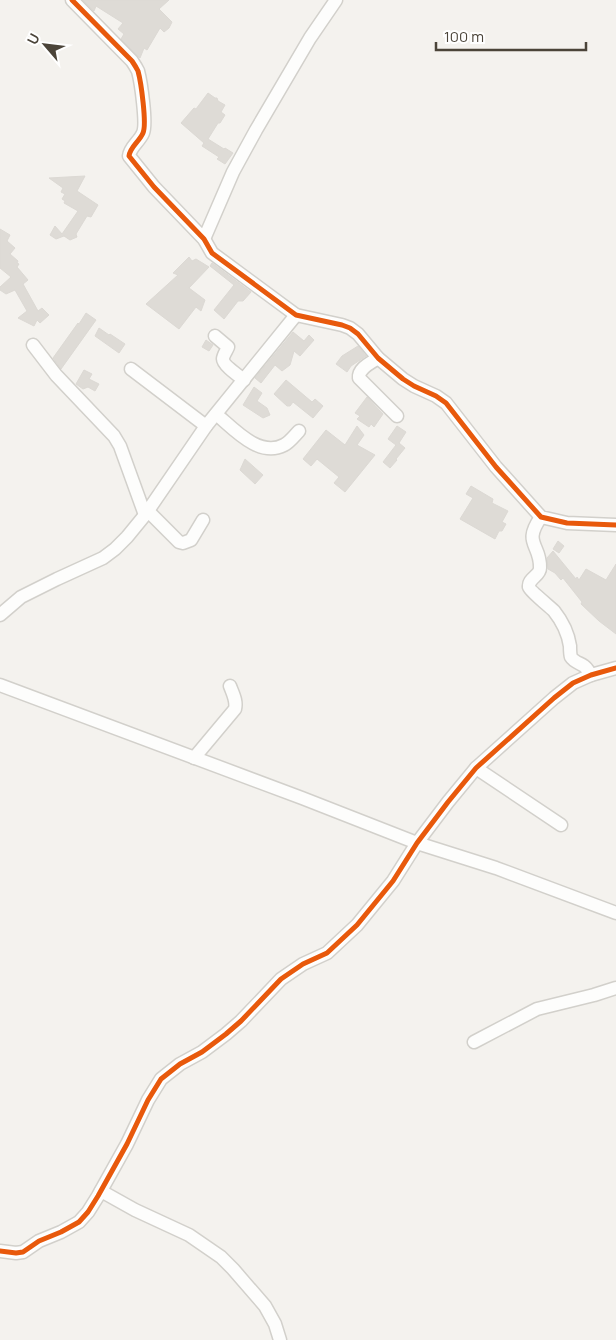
<svg xmlns="http://www.w3.org/2000/svg" width="616" height="1340" font-family="Manrope,sans-serif">
<style>
.building{fill:#dedbd6;stroke:#dcd9d4}
.lines{fill:none;stroke-linecap:round;stroke-linejoin:round}
.minor-casing{stroke:#d2d0cb;stroke-width:15}
.minor{stroke:#fdfdfc;stroke-width:12}
.cycleway-casing{stroke:#fff;stroke-width:8}
.cycleway{stroke:#e8590c;stroke-width:5}
</style>
<rect width="100%" height="100%" fill="#f4f2ee"/>
<!-- building -->
<g class="building">
<path d="M83,0H169L159,9L172,22L169,28L164,32L160,28L147,50L144,48L140,58L121,39L124,34L118,29L123,23L96,6L94,11Z"/>
<path d="M208,93L215,98H217L218,101L225,105L221,112L225,115L220,123H218L208,139L224,149L225,148L233,153L225,164L217,159L219,157L202,146L204,143L181,123L194,108L196,109Z"/>
<path d="M85,176L77,191L98,205L91,217L87,216L76,234L77,237L70,240L64,236L56,239L50,235L55,226L62,234L78,211L64,203L65,201L62,199L65,194L61,192L63,188L49,178Z"/>
<path d="M0,229L10,235L7,241L15,248L10,254L18,261L17,263L19,264L17,267L28,280L23,284L38,311L42,308L49,315L40,323L37,320L34,326L18,318L27,311L15,290L6,294L0,290V287L11,277L0,268Z"/>
<path d="M189,257L192,261L196,259L209,267L189,288L205,300L201,311L196,307L179,329L146,304L178,275L173,273Z"/>
<path d="M212,263L251,292L243,301H238L224,319L214,310L234,285L210,266Z"/>
<path d="M86,313L96,320L61,369L53,358L78,323L79,324Z"/>
<path d="M99,328L109,335L110,334L125,344L119,353L95,336Z"/>
<path d="M293,332L304,341L309,335L314,340L300,356L294,351L290,365L282,371L275,365L261,383L255,378Z"/>
<path d="M206,340L213,345L209,351L202,347Z"/>
<path d="M358,346L366,356L351,366L347,372L336,364L342,356Z"/>
<path d="M84,370L92,374L89,379L99,384L95,391L88,387L83,389L76,384Z"/>
<path d="M286,380L312,402L315,399L323,406L313,418L293,402L290,406H287L274,394Z"/>
<path d="M254,387L262,393L257,401L267,408L270,415L263,418L243,405Z"/>
<path d="M367,397L383,414L374,427L371,424L369,427L357,419L360,416L355,413Z"/>
<path d="M357,426L364,435L357,445L375,455L345,492L334,483L339,477L317,459L311,466L303,459L326,430L345,445Z"/>
<path d="M397,426L406,432L399,443L405,448L396,459L397,460L390,468L383,462L396,445L388,439Z"/>
<path d="M245,459L263,475L255,484L240,470Z"/>
<path d="M471,486L493,499L492,503L508,511L502,522L506,524L502,531H499L495,539L460,519L473,498L466,494Z"/>
<path d="M558,541L564,546L559,553L553,549Z"/>
<path d="M553,551L576,579L577,577L579,580L586,569L606,580L616,564V634L599,621L581,604L582,602L563,578L561,580L555,573L548,569L547,558Z"/>
</g>
<g class="lines">
<!-- minor casing -->
<g class="minor-casing">
<g id="minor">
<path d="M72,0L132,61C134,64 136,67 138,71C141,82 147,124 143,133C139,142 130,147 129,156L154,187L204,239L212,253L296,315L342,325L350,328L358,334L378,358L403,379L414,386L436,396L446,403L496,467L541,517L567,523L616,525"/>
<path d="M204,239L233,172L256,130L310,38L336,0"/>
<path d="M215,336L228,347C227,350 223,355 223,359C223,365 239,376 244,380"/>
<path d="M33,345L56,375L114,436L120,446L145,515"/>
<path d="M378,358C371,363 358,368 359,378L397,416"/>
<path d="M131,369L206,426"/>
<path d="M216,414C234,429 259,458 284,445C290,442 294,436 299,431"/>
<path d="M148,511L179,542L183,543L191,540L203,520"/>
<path d="M541,517C522,544 541,544 540,568C540,576 528,578 529,587C530,591 549,606 554,611C562,621 568,633 570,646C570,650 570,654 571,657C574,662 580,663 584,666C587,668 589,672 591,675"/>
<path d="M0,615L21,597L57,579L103,558L115,549L127,537L145,515L206,426L296,315"/>
<path d="M0,685L302,798L417,843L496,868L616,913"/>
<path d="M194,758L235,709C237,701 233,694 230,686"/>
<path d="M476,768L561,825"/>
<path d="M474,1042L537,1009L594,995L616,988"/>
<path d="M101,1191L135,1210L189,1235L221,1257L233,1269L265,1306L275,1324L280,1340"/>
<path d="M0,1251L16,1253L23,1252L39,1241L61,1232L79,1222L88,1212L98,1196L127,1144L148,1100L161,1079L180,1064L202,1052L226,1034L241,1021L281,979L303,964L327,953L357,925L393,881L417,843L448,802L476,768L554,698L573,683L591,675L616,668"/>
</g>
</g>
<!-- minor -->
<use href="#minor" class="minor"/>
<!-- cycleway casing -->
<g class="cycleway-casing">
<g id="cycleway">
<path d="M72,0L132,61C134,64 136,67 138,71C141,82 147,124 143,133C139,142 130,147 129,156L154,187L204,239L212,253L296,315L342,325L350,328L358,334L378,358L403,379L414,386L436,396L446,403L496,467L541,517L567,523L616,525"/>
<path d="M0,1251L16,1253L23,1252L39,1241L61,1232L79,1222L88,1212L98,1196L127,1144L148,1100L161,1079L180,1064L202,1052L226,1034L241,1021L281,979L303,964L327,953L357,925L393,881L417,843L448,802L476,768L554,698L573,683L591,675L616,668"/>
</g>
</g>
<!-- cycleway -->
<use href="#cycleway" class="cycleway"/>
</g>
<!-- north arrow -->
<g transform="translate(45 45) rotate(298)" stroke="#ffffff" stroke-width="4" paint-order="stroke">
<path d="M0-4L9 19L0 12L-9 19Z" fill="#4b4439"/>
<text y="-8" font-size="14" font-weight="bold" text-anchor="middle" fill="#4b4439">U</text>
</g>
<!-- scale -->
<path d="M436 42v8h150v-8" fill="none" stroke="#4b4439" stroke-width="2.5"/>
<text x="444" y="42" font-size="15" fill="#4b4439" stroke="#ffffff" stroke-width="4" paint-order="stroke">100 m</text>
</svg>
